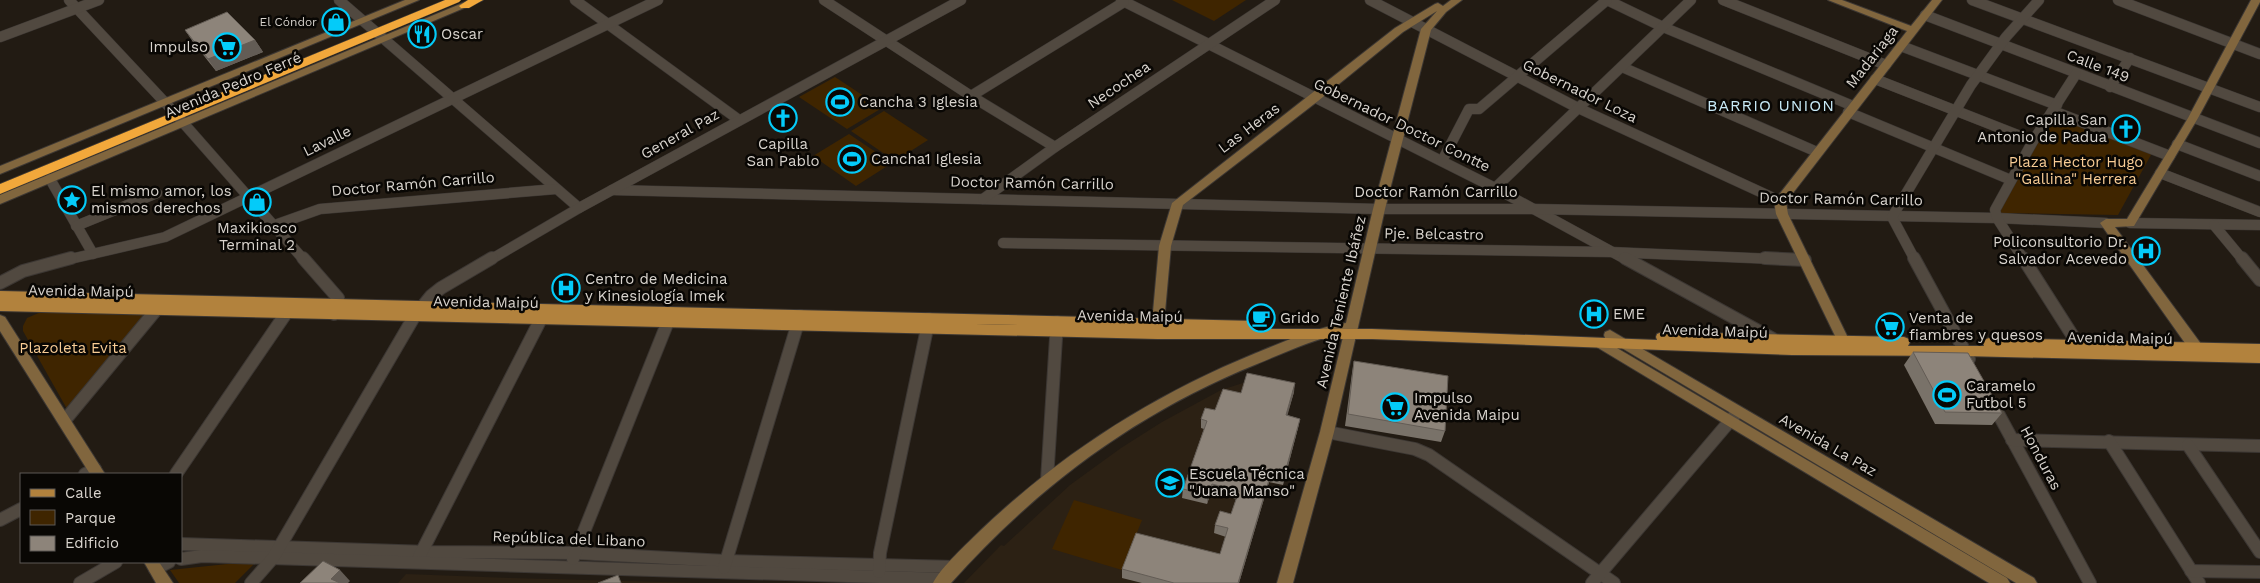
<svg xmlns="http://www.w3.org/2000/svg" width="2260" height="583" font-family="'Work Sans',sans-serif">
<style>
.built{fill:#2c2114}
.green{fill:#3f2500}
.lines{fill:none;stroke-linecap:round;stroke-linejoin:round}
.street-far1-casing{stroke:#3c3733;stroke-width:11}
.street-casing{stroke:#3c3733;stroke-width:14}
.secondary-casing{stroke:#3c3733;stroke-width:2}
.primary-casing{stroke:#3c3733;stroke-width:2}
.highway-casing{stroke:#3c3733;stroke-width:1}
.street-far1{stroke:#514940;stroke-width:10}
.street{stroke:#514940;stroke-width:12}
.secondary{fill:#81663e;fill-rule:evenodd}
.primary{fill:#b2823d;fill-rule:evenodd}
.highway{fill:#f2a83b;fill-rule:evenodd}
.wall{fill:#797269}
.shaded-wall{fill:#635c55}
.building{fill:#8d847a;stroke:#635c55}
.labels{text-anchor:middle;stroke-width:5;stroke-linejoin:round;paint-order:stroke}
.far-poi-label{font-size:12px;fill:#d9d4ce;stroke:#090704;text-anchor:end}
.poi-label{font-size:15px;fill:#d9d4ce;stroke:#090704;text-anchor:start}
.street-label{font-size:15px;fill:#d9d4ce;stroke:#090704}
.park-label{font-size:15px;fill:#f8cc95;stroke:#090704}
.neighbourhood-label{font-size:16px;letter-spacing:1px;fill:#c8eaf7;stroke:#090704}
</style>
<rect width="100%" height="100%" fill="#221b13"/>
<!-- built -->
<g class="built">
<path d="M1246,382L1294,392L1285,424L1283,485L1269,483L1239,583H964L1001,545L1004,546L1070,485L1121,448L1162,422L1221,390Z"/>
<path d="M406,574L511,578L700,583H398Z"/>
</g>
<!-- green -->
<g class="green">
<path d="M1172,0H1246L1214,21Z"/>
<path d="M835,77L882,108L847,129L799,97Z"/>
<path d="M884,111L928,140L895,161L851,131Z"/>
<path d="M2054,116L2152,153L2118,215L1999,213L1998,210Z"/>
<path d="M849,134L892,163L856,186L813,156Z"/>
<path d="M41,312L144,315L67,409L23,331V326L27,318Z"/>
<path d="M1074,500L1142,520L1122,570L1052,549Z"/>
<path d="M257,561L235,583H179L170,570Z"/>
</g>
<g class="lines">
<!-- street-far1 casing -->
<g class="street-far1-casing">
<g id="street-far1">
<path d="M69,0L172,110L304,260"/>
<path d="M339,0L579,208"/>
<path d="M575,0L739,120"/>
<path d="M824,0L971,96L1055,147"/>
<path d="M1121,0L1495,188L1627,260"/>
<path d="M1370,0L1578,108L1780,201"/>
<path d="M1607,0L1663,27L1853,106"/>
<path d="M1723,0L1886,65"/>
<path d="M1972,0L2260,107"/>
<path d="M2118,0L2260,54"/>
<path d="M1925,15L2260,143"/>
<path d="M0,37L99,0"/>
<path d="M1901,46L2057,105"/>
<path d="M1622,67L1817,152"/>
<path d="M1875,79L2033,141"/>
<path d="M2110,87L2130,58"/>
<path d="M971,96L1124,2"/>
<path d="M2053,111L2170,156"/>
<path d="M1848,112L2011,180"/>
<path d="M2177,144L2260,176"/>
<path d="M1442,161L1469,109H1479L1607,0"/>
<path d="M2160,173L2260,212"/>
<path d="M50,179L93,254"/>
<path d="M1495,188L1691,0"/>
<path d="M612,190L1379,209H1533L1997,218L2106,223"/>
<path d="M983,199L1055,147L1275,0"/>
<path d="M2130,223L2260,225"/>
<path d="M275,225L320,209L556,189"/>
<path d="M2214,225L2243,260"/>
<path d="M76,226L157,193"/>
<path d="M1003,243L1610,252L1795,260"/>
<path d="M66,260L165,237L658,0"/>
<path d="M490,260L579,208L961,0"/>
<path d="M1915,260L1892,217L1971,85L2006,37L2039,0"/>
<path d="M2024,260L1997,218L1995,210L2033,141L2076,74"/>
</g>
</g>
<!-- street casing -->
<g class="street-casing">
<g id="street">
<path d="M303,258L338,298L334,314"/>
<path d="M1625,258L1773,339"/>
<path d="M1765,258L1805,260"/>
<path d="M1914,258L1969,359"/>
<path d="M2023,258L2083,352"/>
<path d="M2242,258L2260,280"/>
<path d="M0,283L23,271L71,258"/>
<path d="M1993,404L2090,583"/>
<path d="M65,420L161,304"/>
<path d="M1327,432L1415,449L1429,455L1614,583"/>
<path d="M2012,440L2260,446"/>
<path d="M2109,441L2199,583"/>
<path d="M2188,445L2260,552"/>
<path d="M85,474L95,469"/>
<path d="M176,474L291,306"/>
<path d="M1047,480L1057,322"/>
<path d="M0,520L21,509"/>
<path d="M181,544L429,552L576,553L726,561L956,567"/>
<path d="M419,557L545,311"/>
<path d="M181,559L202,556L944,579"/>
<path d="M573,559L671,314"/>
<path d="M724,568L800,316"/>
<path d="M155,569L169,562"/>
<path d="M2191,571L2260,572"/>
<path d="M879,572L880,553L929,319"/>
<path d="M80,583L116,562"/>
<path d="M251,583L273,558L414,317L431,296L441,288L492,258"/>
<path d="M1592,583L1735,415"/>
</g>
</g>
<!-- secondary casing -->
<g class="secondary-casing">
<g id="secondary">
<path d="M405,0H419L0,174V166Z"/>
<path d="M470,0H483L0,204V195Z"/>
<path d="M1451,0H1462L1446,12L1431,30L1385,209L1334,432L1293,583H1277L1320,432L1344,333C1314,339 1286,352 1257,364C1136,413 1038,486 951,583H933C941,567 968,543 981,530C1062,453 1153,395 1256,353C1285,341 1315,328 1346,323L1373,209L1421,29L1437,11L1403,32L1318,101L1183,205L1171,246L1163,334L1162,337H1152L1151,334L1159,246L1172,203L1395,28L1435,4L1438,3L1443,6Z"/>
<path d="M1828,0H1842L1911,26L1932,0H1942L1786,202L1788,214L1850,342L1849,345H1839L1838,342L1776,214L1774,201L1907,31Z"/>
<path d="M2251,0H2260V2L2198,118L2134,226L2115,227L2207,352L2209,356L2207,360H2197L2100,223L2106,219H2127L2188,118Z"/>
<path d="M0,315L5,317L105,474H90L0,331Z"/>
<path d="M1610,330L2034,578L2037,583H2016L1605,338L1604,335L1605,332Z"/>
<path d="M1600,338L2007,578L2010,583H1989L1595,346L1594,343L1595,340Z"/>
<path d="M144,562H159L173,583H156Z"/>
</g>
</g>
<!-- primary casing -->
<g class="primary-casing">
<path id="primary" d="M0,291L1255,321L1260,323L1261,326L1260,329H1372L1657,340L1656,337L1657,334L1662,332L1904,337L1909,339L1910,342L1908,346H1984L1983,343L1984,340L1989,338L2260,344V363L1965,356L1792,355L1372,339H1157L0,311V301L1185,329L0,301Z"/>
</g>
<!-- highway casing -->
<g class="highway-casing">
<g id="highway">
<path d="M445,0H461L459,2L0,194V184Z"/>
<path d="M468,0H483L469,8H461L459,6Z"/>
</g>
</g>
<!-- street-far1 -->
<use href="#street-far1" class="street-far1"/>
<!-- street -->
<use href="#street" class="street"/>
<!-- secondary -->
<use href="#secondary" class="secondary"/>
<!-- primary -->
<use href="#primary" class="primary"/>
<!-- highway -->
<use href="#highway" class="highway"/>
</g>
<!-- wall -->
<g class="wall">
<path d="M185,30L255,40L263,52L216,71L193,42Z"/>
<path d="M1913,352L2002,413L1992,425L1935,424L1904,365Z"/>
<path d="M1354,361L1445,431L1441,442L1345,426L1352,373Z"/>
<path d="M1294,392L1287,415L1300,419L1298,428L1283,485L1269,482L1239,583H1142L1122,578V569L1220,554L1226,537L1214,533L1215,525L1231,514L1236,499L1211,492L1207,504L1182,498L1183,489L1204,429L1201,428V419L1241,393Z"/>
</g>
<!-- shaded-wall -->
<g class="shaded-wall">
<path d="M255,40L263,52L216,71L208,59Z"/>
<path d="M1295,383L1294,392L1285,424L1286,415Z"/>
<path d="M1300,419L1298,428L1283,485L1284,476Z"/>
<path d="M1271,473L1269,482L1239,583H1238Z"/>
<path d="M1212,484L1211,492L1207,504V495Z"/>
<path d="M340,570L350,581L348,583H335L331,579Z"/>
</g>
<!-- building -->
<g class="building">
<path d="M227,12L255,40L208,59L185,30Z"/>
<path d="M1913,352L1968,353L2002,413L1945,412Z"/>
<path d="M1354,361L1448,376L1445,431L1348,414Z"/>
<path d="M1247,373L1295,383L1286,415L1300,419L1284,476L1271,473L1238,583H1174L1122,569L1136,533L1220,554L1228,528L1215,525L1220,511L1231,514L1239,491L1212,484L1207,495L1183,489L1207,421L1201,419L1205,408L1215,410L1223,389L1241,393Z"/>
<path d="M323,561L340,570L331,579L340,583H300Z"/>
<path d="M618,575L621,583H598Z"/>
</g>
<!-- icons -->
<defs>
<g id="shop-ring" transform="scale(1.4375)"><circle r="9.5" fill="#090704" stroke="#04cbf9" stroke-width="1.5"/><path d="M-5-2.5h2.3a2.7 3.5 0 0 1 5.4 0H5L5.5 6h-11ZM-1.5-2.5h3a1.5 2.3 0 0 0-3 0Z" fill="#04cbf9"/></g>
<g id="restaurant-ring" transform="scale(1.4375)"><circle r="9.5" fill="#090704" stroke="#04cbf9" stroke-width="1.5"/><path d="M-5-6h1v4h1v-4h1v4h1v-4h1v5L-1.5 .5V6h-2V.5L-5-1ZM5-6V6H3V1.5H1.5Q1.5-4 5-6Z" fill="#04cbf9"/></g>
<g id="supermarket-ring" transform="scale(1.4375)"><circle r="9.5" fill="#090704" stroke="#04cbf9" stroke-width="1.5"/><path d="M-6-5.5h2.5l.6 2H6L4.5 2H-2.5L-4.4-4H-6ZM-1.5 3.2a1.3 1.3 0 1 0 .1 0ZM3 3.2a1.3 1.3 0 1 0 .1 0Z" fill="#04cbf9"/></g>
<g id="stadium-ring" transform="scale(1.4375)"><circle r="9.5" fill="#090704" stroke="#04cbf9" stroke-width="1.5"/><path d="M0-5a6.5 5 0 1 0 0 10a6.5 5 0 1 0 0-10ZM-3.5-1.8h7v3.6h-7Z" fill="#04cbf9"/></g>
<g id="church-ring" transform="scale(1.4375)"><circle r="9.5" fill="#090704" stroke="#04cbf9" stroke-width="1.5"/><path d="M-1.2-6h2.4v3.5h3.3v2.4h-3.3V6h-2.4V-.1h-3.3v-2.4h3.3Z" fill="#04cbf9"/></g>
<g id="sight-ring" transform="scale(1.4375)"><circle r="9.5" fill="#090704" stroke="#04cbf9" stroke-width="1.5"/><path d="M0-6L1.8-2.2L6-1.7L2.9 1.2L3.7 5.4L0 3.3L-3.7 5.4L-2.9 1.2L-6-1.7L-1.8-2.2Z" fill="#04cbf9"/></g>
<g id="hospital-ring" transform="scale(1.4375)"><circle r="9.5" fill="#090704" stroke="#04cbf9" stroke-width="1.5"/><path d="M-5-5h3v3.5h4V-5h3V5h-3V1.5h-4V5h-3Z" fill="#04cbf9"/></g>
<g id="cafe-ring" transform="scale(1.4375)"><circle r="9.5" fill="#090704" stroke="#04cbf9" stroke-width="1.5"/><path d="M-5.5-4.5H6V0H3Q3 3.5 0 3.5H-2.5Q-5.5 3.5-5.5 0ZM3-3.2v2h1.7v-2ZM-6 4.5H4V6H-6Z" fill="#04cbf9"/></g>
<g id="school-ring" transform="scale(1.4375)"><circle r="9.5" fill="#090704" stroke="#04cbf9" stroke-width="1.5"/><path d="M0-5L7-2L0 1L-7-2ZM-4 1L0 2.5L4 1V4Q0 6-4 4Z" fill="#04cbf9"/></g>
</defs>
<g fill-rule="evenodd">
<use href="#shop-ring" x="336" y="22"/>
<use href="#restaurant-ring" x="422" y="34"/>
<use href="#supermarket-ring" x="227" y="47"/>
<use href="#stadium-ring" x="840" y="102"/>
<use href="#church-ring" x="783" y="118"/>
<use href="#church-ring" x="2126" y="129"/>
<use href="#stadium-ring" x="852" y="159"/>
<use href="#sight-ring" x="72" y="200"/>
<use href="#shop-ring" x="257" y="202"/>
<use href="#hospital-ring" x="2146" y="251"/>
<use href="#hospital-ring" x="566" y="288"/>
<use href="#hospital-ring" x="1594" y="314"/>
<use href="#cafe-ring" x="1261" y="318"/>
<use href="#supermarket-ring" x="1890" y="327"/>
<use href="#stadium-ring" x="1947" y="395"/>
<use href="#supermarket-ring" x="1395" y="407"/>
<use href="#school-ring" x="1170" y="483"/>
</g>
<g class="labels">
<!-- far-poi labels -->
<g class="far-poi-label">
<text x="317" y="26">El Cóndor</text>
</g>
<!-- poi labels -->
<g class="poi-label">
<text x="441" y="39">Oscar</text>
<text x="208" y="52" text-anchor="end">Impulso</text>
<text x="859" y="107">Cancha 3 Iglesia</text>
<text x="2107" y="125" text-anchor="end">Capilla San<tspan x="2107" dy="17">Antonio de Padua</tspan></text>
<text x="783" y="149" text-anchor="middle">Capilla<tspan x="783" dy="17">San Pablo</tspan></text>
<text x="871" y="164">Cancha1 Iglesia</text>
<text x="91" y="196">El mismo amor, los<tspan x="91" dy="17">mismos derechos</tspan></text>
<text x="257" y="233" text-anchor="middle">Maxikiosco<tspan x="257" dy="17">Terminal 2</tspan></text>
<text x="2127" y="247" text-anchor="end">Policonsultorio Dr.<tspan x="2127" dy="17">Salvador Acevedo</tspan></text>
<text x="585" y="284">Centro de Medicina<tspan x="585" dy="17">y Kinesiología Imek</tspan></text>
<text x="1613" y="319">EME</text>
<text x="1280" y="323">Grido</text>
<text x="1909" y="323">Venta de<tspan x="1909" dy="17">fiambres y quesos</tspan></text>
<text x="1966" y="391">Caramelo<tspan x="1966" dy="17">Futbol 5</tspan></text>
<text x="1414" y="403">Impulso<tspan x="1414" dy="17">Avenida Maipu</tspan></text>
<text x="1189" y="479">Escuela Técnica<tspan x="1189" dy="17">"Juana Manso"</tspan></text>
</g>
<!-- street labels -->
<g class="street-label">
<text transform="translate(1872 57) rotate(-52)" y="5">Madariaga</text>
<text transform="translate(2098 66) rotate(21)" y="5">Calle 149</text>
<text transform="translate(233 85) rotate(-23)" y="5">Avenida Pedro Ferré</text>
<text transform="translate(1119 85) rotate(-34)" y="5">Necochea</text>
<text transform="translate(1580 91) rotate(26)" y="5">Gobernador Loza</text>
<text transform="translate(1402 125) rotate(26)" y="5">Gobernador Doctor Contte</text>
<text transform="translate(1249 128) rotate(-37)" y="5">Las Heras</text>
<text transform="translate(680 134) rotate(-29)" y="5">General Paz</text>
<text transform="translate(327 141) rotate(-26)" y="5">Lavalle</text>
<text transform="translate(1032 183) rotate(1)" y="5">Doctor Ramón Carrillo</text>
<text transform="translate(413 184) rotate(-5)" y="5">Doctor Ramón Carrillo</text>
<text x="1436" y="197">Doctor Ramón Carrillo</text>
<text transform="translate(1841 199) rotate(1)" y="5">Doctor Ramón Carrillo</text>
<text transform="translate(1434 234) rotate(1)" y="5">Pje. Belcastro</text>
<text transform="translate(81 291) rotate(1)" y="5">Avenida Maipú</text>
<text transform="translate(486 302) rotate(1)" y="5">Avenida Maipú</text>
<text transform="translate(1341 302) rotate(-77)" y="5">Avenida Teniente Ibáñez</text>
<text transform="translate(1130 316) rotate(1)" y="5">Avenida Maipú</text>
<text transform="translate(1715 331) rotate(2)" y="5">Avenida Maipú</text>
<text transform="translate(2120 338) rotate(1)" y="5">Avenida Maipú</text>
<text transform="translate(1828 445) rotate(30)" y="5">Avenida La Paz</text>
<text transform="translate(2041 458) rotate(62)" y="5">Honduras</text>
<text transform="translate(569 539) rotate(2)" y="5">República del Libano</text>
</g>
<!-- park labels -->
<g class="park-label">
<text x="2076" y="167">Plaza Hector Hugo<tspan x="2076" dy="17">"Gallina" Herrera</tspan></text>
<text x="73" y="353">Plazoleta Evita</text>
</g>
<!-- neighbourhood labels -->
<g class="neighbourhood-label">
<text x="1771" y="111">BARRIO UNION</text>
</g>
</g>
<!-- legend -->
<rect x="20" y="473" width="162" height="90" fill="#090704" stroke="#5c5955"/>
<rect x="30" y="489" width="25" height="8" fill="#b2823d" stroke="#5c5955"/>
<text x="65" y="498" font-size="15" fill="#d9d4ce">Calle</text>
<rect x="30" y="510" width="25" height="15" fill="#3f2500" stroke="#5c5955"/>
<text x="65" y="523" font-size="15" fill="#d9d4ce">Parque</text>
<rect x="30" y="536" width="25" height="15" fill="#8d847a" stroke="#5c5955"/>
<text x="65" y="548" font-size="15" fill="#d9d4ce">Edificio</text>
</svg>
